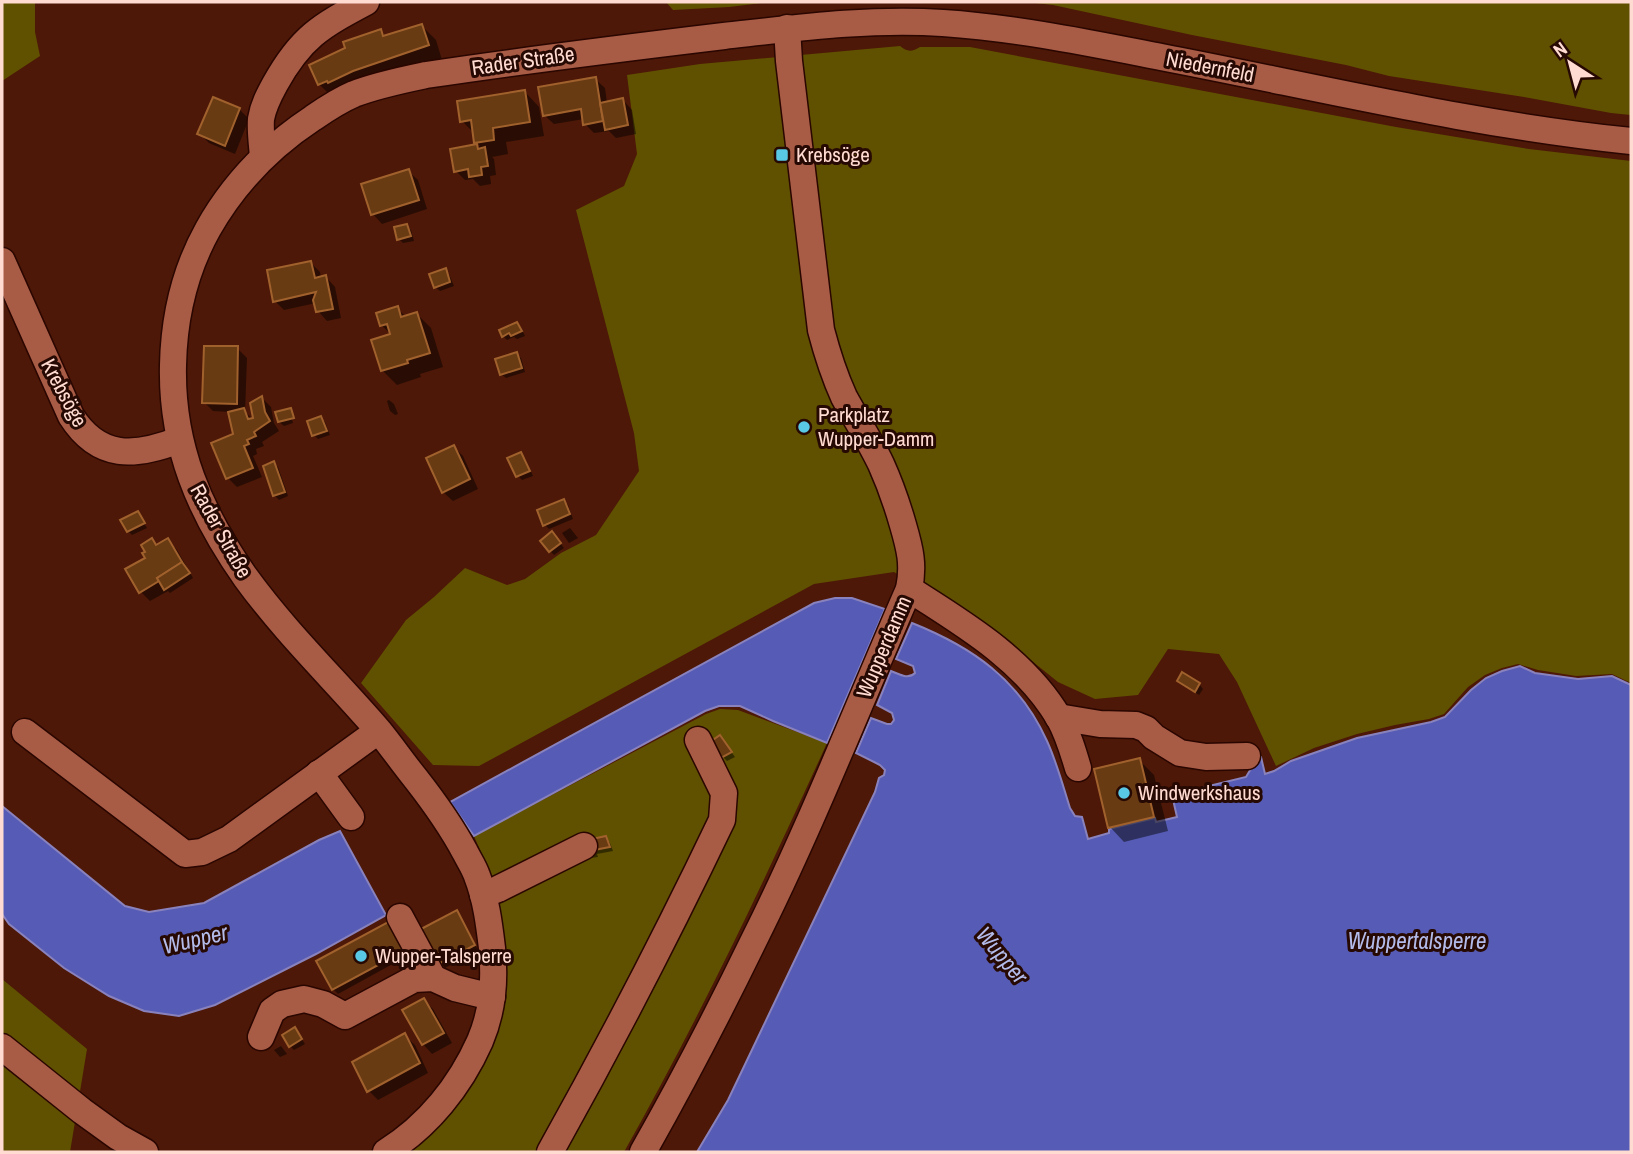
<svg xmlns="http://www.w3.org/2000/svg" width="1633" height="1154" font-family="'Archivo Narrow',sans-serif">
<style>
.green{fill:#605101}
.water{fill:#565cb5;stroke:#8982bd;stroke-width:2}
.shadow{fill:#0007}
.building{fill:#683b13;stroke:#a0612d;stroke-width:2}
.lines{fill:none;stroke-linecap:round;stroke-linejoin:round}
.minor-casing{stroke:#2a0600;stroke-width:29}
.minor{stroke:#a85c46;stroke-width:26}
.poi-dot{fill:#59c8e5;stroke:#270903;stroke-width:2.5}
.labels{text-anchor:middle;stroke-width:6;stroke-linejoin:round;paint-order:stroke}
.street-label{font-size:21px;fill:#ffdbd1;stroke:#270903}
.poi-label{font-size:21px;fill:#ffdbd1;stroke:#270903;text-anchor:start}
.water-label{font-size:23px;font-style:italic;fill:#b3bbea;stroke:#270903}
</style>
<rect width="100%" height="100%" fill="#4d1807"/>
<!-- green -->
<g class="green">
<path d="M2,2H35V32L40,56L2,81Z"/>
<path d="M666,2H769L729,7L673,10Z"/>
<path d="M1026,2H1631V115L1611,113L1524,97L1389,76L1346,65L1192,35L1053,5Z"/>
<path d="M900,46C907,52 912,52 920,47H970L1396,127L1529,149L1631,161V683L1612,674L1576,676L1538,670L1518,664L1502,668L1485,675L1468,687L1444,714L1429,719L1395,725L1357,734L1314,748L1276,766L1237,682L1219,654L1168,649L1138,695L1095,699L1058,682L1002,637L894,572L814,584L479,766L433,765L361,683L406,620L434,597L465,568L507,585L525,579L561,553L596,535L639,471L634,433L576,210L624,186L637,154L627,75L700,64Z"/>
<path d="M720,709L738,710L827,743C764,882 699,1019 624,1152H404L409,1149L503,970L499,906L492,878L474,836L706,714Z"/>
<path d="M2,979L87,1049L70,1152H2Z"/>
</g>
<!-- water -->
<g class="water">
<path d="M835,598H852L885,609L827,743L773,721L740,706H719L705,711L474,836L450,802L814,603Z"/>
<path d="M912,623C972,647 1019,679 1047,741C1057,763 1063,786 1070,808L1075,816L1082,817L1088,839L1109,833V829L1155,818L1156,822L1177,817L1172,795L1246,777L1258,757H1261L1265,774L1274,771L1291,761L1357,738L1431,722L1445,717L1471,690L1486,678L1502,671L1520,666L1535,673L1578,679L1612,676L1631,685V1152H697L728,1100L875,792L879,778L884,775L885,770L880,765L856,753L871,718L887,724H891L894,720L892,713L877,705L891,671C899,674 908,680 915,673L913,666L896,659Z"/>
<path d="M2,806L125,906L149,912L204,903L319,840L340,831L386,915L316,954L215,1005L179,1016L144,1011L109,996L64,968L9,924L2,914Z"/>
</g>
<!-- shadow -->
<g class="shadow">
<path d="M422,26L436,40L442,60L334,99L319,84L311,66L380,31L386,37Z"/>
<path d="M595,79L605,88L607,103L623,100L632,110L636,134L616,138L609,131L594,133L585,124L584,119L554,124L544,115Z"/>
<path d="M525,92L539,107L544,136L506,142L508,154L492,157L494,159L496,175L490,176L491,184L480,186L473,179L465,180L456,171L452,150L480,146L476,142L475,134L462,121Z"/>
<path d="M239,109L249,119L235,154L209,143L199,133Z"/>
<path d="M408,171L418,180L427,209L382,224L373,214Z"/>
<path d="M406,226L411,230L414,241L403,243L399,239Z"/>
<path d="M311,263L320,272L321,278L326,277L335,287L341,318L327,321L318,311L316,303L284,310L275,301Z"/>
<path d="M445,270L449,274L454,286L440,291L435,287Z"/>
<path d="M397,308L406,317L417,314L431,328L443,367L420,374L421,377L397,385L382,370L392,335L381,325Z"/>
<path d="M517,324L521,328L525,336L517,339L514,337L507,340L503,336Z"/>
<path d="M237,348L247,358L245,412L256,422L262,398L271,407L274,423L279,431L262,442L264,446L256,449L257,454L253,456L262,477L237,487L228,478L235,435L230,412L213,411L204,402Z"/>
<path d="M516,354L521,358L525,372L506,378L501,374Z"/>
<path d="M389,400L394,404L398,414L395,415L390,411L387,401Z"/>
<path d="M290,409L293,412H290L293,423L284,426L279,422Z"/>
<path d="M321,418L325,422L330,435L318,439L314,435Z"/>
<path d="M454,447L463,456L478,489L453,501L443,492Z"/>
<path d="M521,454L525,458L533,476L522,480L518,476Z"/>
<path d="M274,463L278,467L288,496L279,500L275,496L265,467Z"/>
<path d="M563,501L568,505L573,519L549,529L545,525Z"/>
<path d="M138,513L147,528L132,535L128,531Z"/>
<path d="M570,528L578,538L569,543L562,533Z"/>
<path d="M556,538L564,548L554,555L550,551Z"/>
<path d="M168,540L177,550L193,578L170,593L168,591L150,601L141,592L152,541L158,547Z"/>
<path d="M1179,681L1199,684L1203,689L1199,695Z"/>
<path d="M724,742L735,757L727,761L723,757Z"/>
<path d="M1139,760L1154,775L1168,831L1124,842L1110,827Z"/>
<path d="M605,838L610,843L613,851L597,854L598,857L591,858L587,854L594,841Z"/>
<path d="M456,912L460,916L478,950L445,968L441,963L423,930Z"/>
<path d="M390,923L409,955L338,994L333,989L319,962Z"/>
<path d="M424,1000L433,1009L452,1043L432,1054L423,1044Z"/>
<path d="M295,1029L305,1044L294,1050L290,1046Z"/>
<path d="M405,1036L415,1045L428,1073L378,1100L369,1091Z"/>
<path d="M281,1046L287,1054L280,1057L274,1050Z"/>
</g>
<!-- building -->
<g class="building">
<path d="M422,24L429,45L353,71L328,83L327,81L318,85L309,65L345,48L343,42L381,29L383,36Z"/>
<path d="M596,77L603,121L583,125L581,109L543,116L538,87Z"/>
<path d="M525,90L530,122L493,128L494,140L474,143L471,120L460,122L457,101Z"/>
<path d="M213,97L240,108L225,146L197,134Z"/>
<path d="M623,98L628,125L605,130L600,103Z"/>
<path d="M477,144L478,149L485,147L488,166L481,167L482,175L469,177L468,169L454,172L450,149Z"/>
<path d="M409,169L419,200L371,215L361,184Z"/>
<path d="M407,224L411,236L397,240L394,227Z"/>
<path d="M311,261L315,278L326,275L333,309L316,312L313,300L316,292L273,302L267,270Z"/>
<path d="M446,268L450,282L434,288L429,274Z"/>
<path d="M398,306L401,317L417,312L430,353L407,360L408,363L381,371L371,340L390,334L387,324L380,326L376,313Z"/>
<path d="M517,322L522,331L511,336L509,333L502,337L499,330Z"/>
<path d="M204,346H238L237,404L202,403Z"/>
<path d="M517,352L522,368L500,375L495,359Z"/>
<path d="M262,396L265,412L270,421L254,432L256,436L247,440L249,444L244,446L253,468L226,479L211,443L233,434L228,412L244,408L248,419L253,418L250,403Z"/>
<path d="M291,408L294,418L278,422L275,412Z"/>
<path d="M321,416L327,431L312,436L307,421Z"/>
<path d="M454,445L470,479L442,493L426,458Z"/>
<path d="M521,452L530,471L516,477L507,458Z"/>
<path d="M274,461L285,492L273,496L263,466Z"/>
<path d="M564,499L570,514L543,526L537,510Z"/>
<path d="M138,511L145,523L127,532L120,520Z"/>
<path d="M552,531L561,543L549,552L540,541Z"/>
<path d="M152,538L156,545L168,538L182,562L157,578L159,581L139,593L125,569L145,558L142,553L145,552L141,545Z"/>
<path d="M182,562L190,573L164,590L157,578Z"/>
<path d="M1182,672L1200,683L1195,692L1177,681Z"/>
<path d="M720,735L732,752L721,758L710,742Z"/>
<path d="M1140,758L1154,817L1108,828L1094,769Z"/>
<path d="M606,836L610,847L594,850L592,839Z"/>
<path d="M457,910L475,945L439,964L421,929Z"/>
<path d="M390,921L406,950L332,990L316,961Z"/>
<path d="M424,998L444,1033L422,1045L402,1010Z"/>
<path d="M295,1027L302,1039L289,1047L282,1035Z"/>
<path d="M405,1033L420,1063L367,1092L352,1062Z"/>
</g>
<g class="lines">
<!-- minor casing -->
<g class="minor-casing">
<g id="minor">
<path d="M263,157C262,144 260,131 261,119C263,106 269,95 275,84C301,37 321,26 366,2"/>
<path d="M2,261L71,416C99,460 135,457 179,440"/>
<path d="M909,589C964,624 1025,660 1059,718C1068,734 1073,751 1078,768"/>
<path d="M1058,717L1100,724L1136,725L1146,729L1154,737L1180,753L1206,757L1247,756"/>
<path d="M25,732L185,854L202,852L229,839L378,731"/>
<path d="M319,773L351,817"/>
<path d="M483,895L498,889L584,846"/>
<path d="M400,917L433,978"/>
<path d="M261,1037L272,1011L282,1004L304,999L323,1004L345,1016L414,979L433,978L455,988L492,997"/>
<path d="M2,1047L82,1111L118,1137L145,1152"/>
<path d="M386,1152C428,1126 460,1086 480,1041C493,1010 495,981 492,948C489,923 486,899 477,876C474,867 469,860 465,852C451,826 434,802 416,779C403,763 392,747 379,731C335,680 286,633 246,578C200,513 171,446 173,365C174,317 184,272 208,229C234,183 269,147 313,118C326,109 340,100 354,94C377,85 402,80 426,75C525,60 624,48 724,36C796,28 870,18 943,23C1017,28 1089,43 1161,57C1317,87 1473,125 1631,141"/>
<path d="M550,1152C611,1043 668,933 722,820L724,793L698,740"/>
<path d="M643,1152C682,1083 719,1012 754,940C811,826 858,706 909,589C914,565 910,549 903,525C897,504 890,484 881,464C870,441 856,419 844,397C834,375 827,353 821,330L789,61L787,28"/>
</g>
</g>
<!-- minor -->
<use href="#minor" class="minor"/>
</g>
<!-- markers -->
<g class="poi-dot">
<rect x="775" y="148" width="14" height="14" rx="3.5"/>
<circle cx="804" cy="427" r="7"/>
<circle cx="1124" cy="793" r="7"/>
<circle cx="361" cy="956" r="7"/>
</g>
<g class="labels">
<!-- street labels -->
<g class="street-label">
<text transform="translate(523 61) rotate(-8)" y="7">Rader Straße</text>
<text transform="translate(1210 67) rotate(11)" y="7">Niedernfeld</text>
<text transform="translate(64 393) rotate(62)" y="7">Krebsöge</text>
<text transform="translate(221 531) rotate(61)" y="7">Rader Straße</text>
<text transform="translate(884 647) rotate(-67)" y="7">Wupperdamm</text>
</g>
<!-- poi labels -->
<g class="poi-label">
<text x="796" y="162">Krebsöge</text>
<text x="818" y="422">Parkplatz<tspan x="818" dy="24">Wupper-Damm</tspan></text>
<text x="1138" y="800">Windwerkshaus</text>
<text x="375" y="963">Wupper-Talsperre</text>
</g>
<!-- water labels -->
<g class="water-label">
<text transform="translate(195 939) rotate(-13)" y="8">Wupper</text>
<text x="1417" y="949">Wuppertalsperre</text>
<text transform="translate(1002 955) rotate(50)" y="8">Wupper</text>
</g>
</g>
<!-- border -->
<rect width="1633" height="1154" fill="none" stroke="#ffdbd1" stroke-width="7"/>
<!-- north arrow -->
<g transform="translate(1570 63) rotate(324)" stroke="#270903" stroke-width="5" paint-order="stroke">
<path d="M0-5L12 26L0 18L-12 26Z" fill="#ffdbd1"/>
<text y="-10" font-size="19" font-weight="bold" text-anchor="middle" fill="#ffdbd1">N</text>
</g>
</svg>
